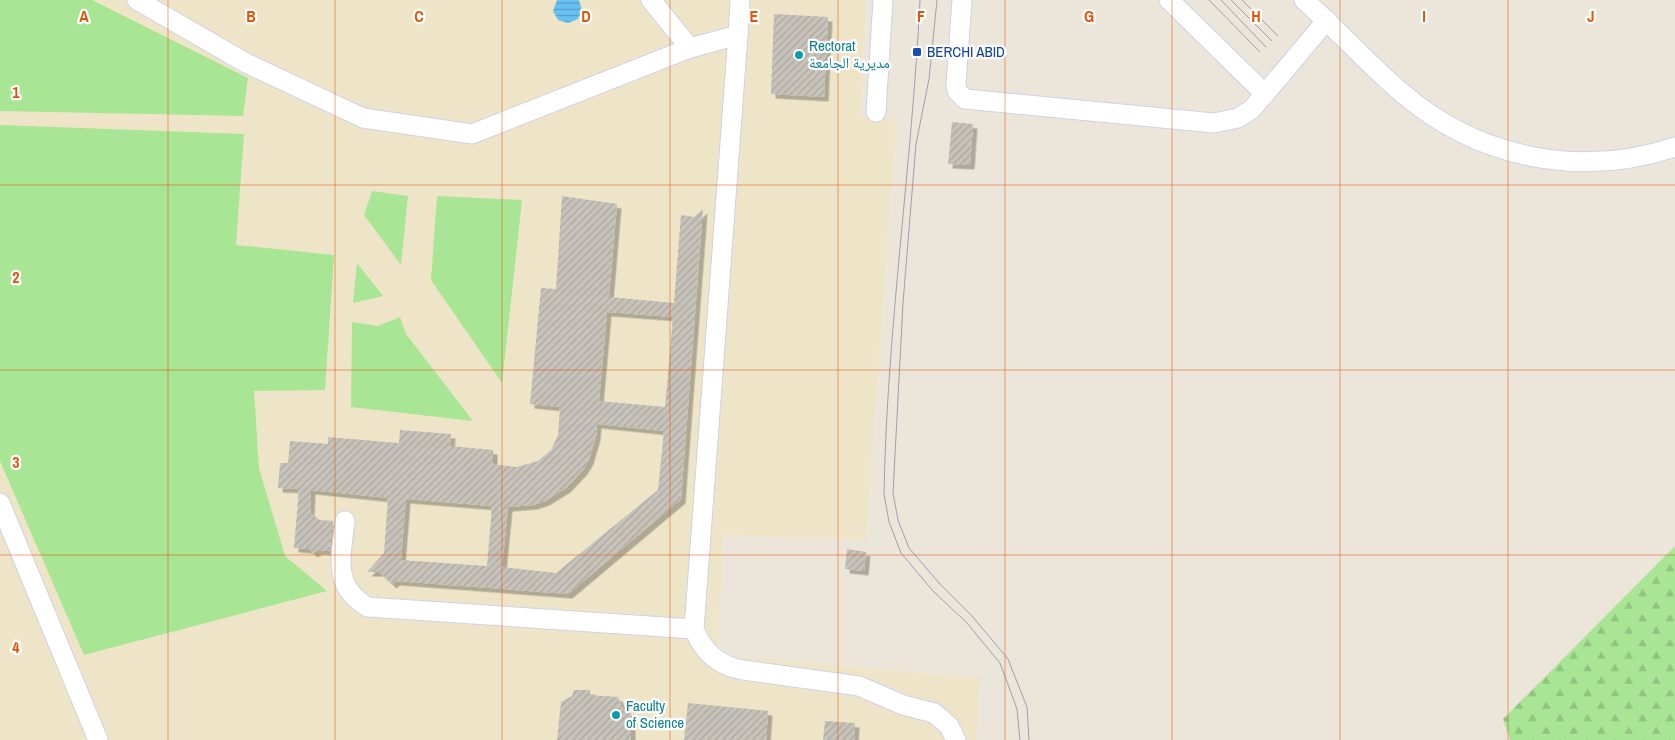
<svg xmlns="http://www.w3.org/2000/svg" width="1675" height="740" font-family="'Archivo Narrow','Noto Naskh Arabic',sans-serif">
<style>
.education{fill:#eee5c8}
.grass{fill:#a8e594}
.forest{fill:url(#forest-firs)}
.water{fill:url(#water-rules)}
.building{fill:url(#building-hatch);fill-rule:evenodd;filter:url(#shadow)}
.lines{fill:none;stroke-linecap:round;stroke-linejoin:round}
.minor-casing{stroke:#cfd1e3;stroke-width:21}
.minor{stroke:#fff;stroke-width:19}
.tram{stroke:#9c9eb4;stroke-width:1}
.grid{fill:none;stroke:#de570d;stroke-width:1;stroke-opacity:0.55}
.transit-dot{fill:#1a4fb4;stroke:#fff;stroke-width:2}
.culture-dot{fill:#0f9aa8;stroke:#fff;stroke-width:2}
.labels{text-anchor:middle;stroke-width:4.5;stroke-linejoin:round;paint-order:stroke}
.culture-label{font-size:15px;fill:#0d838f;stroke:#fff;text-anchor:start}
.transit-label{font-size:15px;fill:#164399;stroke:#fff;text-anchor:start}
.grid-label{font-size:16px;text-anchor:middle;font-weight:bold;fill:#de570d;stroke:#fff;stroke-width:4.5;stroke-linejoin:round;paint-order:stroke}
</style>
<defs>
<pattern id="forest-firs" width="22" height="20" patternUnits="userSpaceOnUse" patternTransform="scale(1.25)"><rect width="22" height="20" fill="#a8e594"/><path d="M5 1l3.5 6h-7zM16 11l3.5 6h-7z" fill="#91c480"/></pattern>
<pattern id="water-rules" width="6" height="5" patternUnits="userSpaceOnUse" patternTransform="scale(1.25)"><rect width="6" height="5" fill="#68c1f3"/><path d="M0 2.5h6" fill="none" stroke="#569dc5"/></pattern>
<pattern id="building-hatch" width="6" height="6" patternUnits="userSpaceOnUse" patternTransform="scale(1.25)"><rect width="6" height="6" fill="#c7c2ba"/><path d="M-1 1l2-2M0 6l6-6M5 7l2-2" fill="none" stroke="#aba7a0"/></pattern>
<filter id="shadow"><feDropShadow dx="4.5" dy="4.5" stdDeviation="0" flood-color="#0004"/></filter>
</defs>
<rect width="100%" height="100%" fill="#ece6da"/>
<!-- education -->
<path class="education" d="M0,0H866L860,116L896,119L866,540L723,535L718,655L980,678L976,740H0Z"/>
<!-- grass -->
<g class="grass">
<path d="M0,0H92L248,78L243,116L0,111Z"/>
<path d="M0,125L244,134L236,245L334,255L325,390L254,391L259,468L285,556L327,591L84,655L0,461Z"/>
<path d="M372,191L408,196L401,265L364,215Z"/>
<path d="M437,196L522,200L502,383L431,280Z"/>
<path d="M357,263L383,296L353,303Z"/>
<path d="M400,317L406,334L473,421L351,407L352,322L378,326Z"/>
</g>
<!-- forest -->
<path class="forest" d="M1675,546V740H1510L1503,719Z"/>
<!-- water -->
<path class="water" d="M557,0H579L582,10L578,19L568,23L558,20L553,11Z"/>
<!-- building -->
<g class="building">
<path d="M774,14L828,17L824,97L771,94Z"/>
<path d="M952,122L973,124L970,165L948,164Z"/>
<path d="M562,196L617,204L609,297L674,303L681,215L694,217L703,209L681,499L568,594L396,581L392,584L379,572H367L384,553L388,498L311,490L310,513L320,520L333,521L330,551L318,550L313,553L309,549L294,548L299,489L278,488L280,463H288L290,441L328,444V437L399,443L400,430L451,434L450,446L493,450V464L517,467L538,461L551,450L558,435L560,407L530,404L541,288L556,289ZM607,312L673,317L665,407L599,401ZM597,424L664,431L658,490L556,573L502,567L508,507L533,505L545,501L566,488L583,470L589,460L596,436ZM406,499L492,506L487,566L401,560Z"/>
<path d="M847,549L866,552L864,571L845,569Z"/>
<path d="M574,690H590V695L618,697L623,709L631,713V740H557L561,702L572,696Z"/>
<path d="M688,703L768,711L766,740H684Z"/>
<path d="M825,721L855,723L854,740H823Z"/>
</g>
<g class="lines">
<!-- minor casing -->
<g class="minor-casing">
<g id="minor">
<path d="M137,0L246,63L363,118L472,134L690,48"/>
<path d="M651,0L690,48L738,35L740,0"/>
<path d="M962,0L956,84L957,91L965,99L1214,123L1238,118L1252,109L1327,20"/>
<path d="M1169,0L1265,94"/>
<path d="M1304,0C1337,29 1367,63 1401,92C1477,158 1579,179 1675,147"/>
<path d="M738,35L694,629C703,652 719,666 743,670L859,686L903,705L934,713L949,726L956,740"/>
<path d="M876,112L883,0"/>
<path d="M0,503L98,740"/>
<path d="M345,521C341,557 332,587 368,607L694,629"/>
</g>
</g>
<!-- minor -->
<use href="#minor" class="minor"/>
<!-- tram -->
<g class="tram">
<path d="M920,0C912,165 887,328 884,494L889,522L901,553L933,591L966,622L1000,663L1017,709L1020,740"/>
<path d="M937,0L929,79L916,144L903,303L893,493L898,520L909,548L940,584L972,616L1008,659L1027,707L1029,740"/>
<path d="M1209,0L1260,52"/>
<path d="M1221,0L1266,47"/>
<path d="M1231,0L1272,41"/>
<path d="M1242,0L1278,36"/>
</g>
</g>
<!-- grid -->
<path class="grid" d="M168,0V740M335,0V740M502,0V740M670,0V740M838,0V740M1005,0V740M1172,0V740M1340,0V740M1508,0V740M0,185H1675M0,370H1675M0,555H1675"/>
<!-- markers -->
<rect class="transit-dot" x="912" y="47" width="10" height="10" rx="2.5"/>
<g class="culture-dot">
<circle cx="799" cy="55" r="5"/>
<circle cx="616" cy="715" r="5"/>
</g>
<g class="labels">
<!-- culture labels -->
<g class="culture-label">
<text x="809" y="51">Rectorat<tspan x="809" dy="17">مديرية الجامعة</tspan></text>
<text x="626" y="711">Faculty<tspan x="626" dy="17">of Science</tspan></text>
</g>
<!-- transit labels -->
<g class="transit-label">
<text x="927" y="57">BERCHI ABID</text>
</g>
</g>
<g class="grid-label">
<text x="84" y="22">A</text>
<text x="251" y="22">B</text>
<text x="419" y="22">C</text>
<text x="586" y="22">D</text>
<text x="754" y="22">E</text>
<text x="921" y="22">F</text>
<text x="1089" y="22">G</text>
<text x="1256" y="22">H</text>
<text x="1424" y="22">I</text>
<text x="1591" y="22">J</text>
<text x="16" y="98">1</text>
<text x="16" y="283">2</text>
<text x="16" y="468">3</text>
<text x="16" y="653">4</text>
</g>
</svg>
